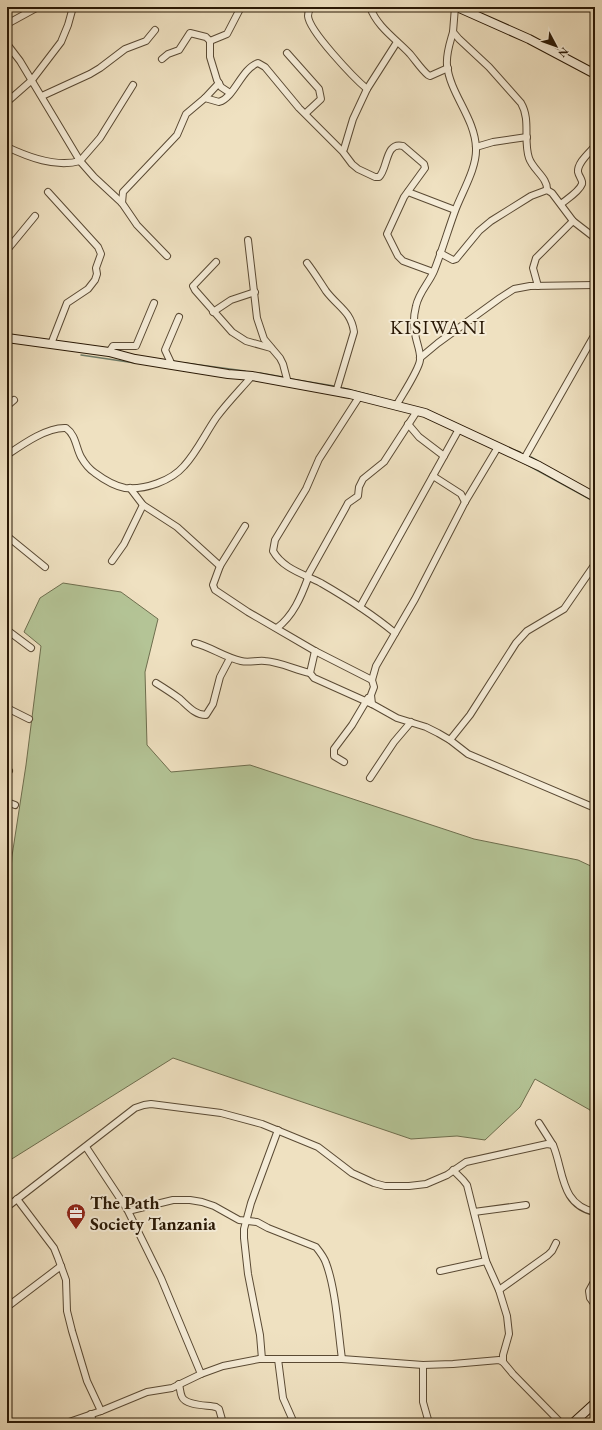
<svg xmlns="http://www.w3.org/2000/svg" width="602" height="1430" font-family="'EB Garamond',serif">
<style>
.green{fill:#b4c496;stroke:#6e6e4e}
.lines{fill:none;stroke-linecap:round;stroke-linejoin:round}
.stream{stroke:#6d7c6a;stroke-width:1.5}
.street-casing{stroke:#5a4a34;stroke-width:8}
.secondary-casing{stroke:#291805;stroke-width:10}
.street{stroke:#f5ecd7;stroke-width:6}
.secondary{stroke:#f5ecd7;stroke-width:8}
.labels{text-anchor:middle;stroke-width:4;stroke-linejoin:round;paint-order:stroke}
.poi-label{font-size:18px;font-weight:bold;fill:#291805;stroke:#f5ecd7;text-anchor:start}
.quarter-label{font-size:20px;letter-spacing:1px;fill:#291805;stroke:#f5ecd7}
</style>
<rect width="100%" height="100%" fill="#efe1c1"/>
<filter id="stains"><feTurbulence type="fractalNoise" baseFrequency=".005" numOctaves="4"/><feColorMatrix values="0 0 0 0 .2 0 0 0 0 .09 0 0 0 0 .02 0 0 0 .5 -.17"/></filter>
<radialGradient id="worn" r=".72"><stop offset=".6" stop-color="#630" stop-opacity="0"/><stop offset="1" stop-color="#630" stop-opacity=".3"/></radialGradient>
<!-- green -->
<path class="green" d="M63,583L121,592L158,619L145,672L147,745L171,772L250,765L474,839L578,860L595,868V1124L590,1110L535,1079L520,1107L485,1140L457,1136L411,1139L173,1058L7,1162V904L9,900L12,856L26,765L41,646L24,632L40,598Z"/>
<g class="lines">
<!-- stream -->
<g class="stream">
<path d="M81,355L135,363"/>
<path d="M185,363L245,371"/>
<path d="M260,373L283,377"/>
<path d="M291,379L334,386"/>
<path d="M343,388L378,397"/>
<path d="M514,450L520,452"/>
<path d="M531,457L538,461"/>
<path d="M522,462L595,502"/>
</g>
<!-- street casing -->
<g class="street-casing">
<g id="street">
<path d="M311,7C309,10 308,12 308,16C309,31 354,78 367,89"/>
<path d="M370,7C377,27 396,39 410,54C416,61 421,69 428,75L430,76L448,68"/>
<path d="M455,7L453,32L459,39L489,67L521,103C531,120 523,140 529,158C533,170 548,178 547,190"/>
<path d="M7,24L38,7"/>
<path d="M210,41L227,34L241,7"/>
<path d="M7,44L20,61L80,161L94,177L122,203L137,225L167,256"/>
<path d="M287,53L319,89L321,99L306,113"/>
<path d="M162,59L168,54L179,50L190,33L206,37L210,41V57L217,80L221,87L230,93"/>
<path d="M42,96L90,74L100,68L125,49L146,41L155,30"/>
<path d="M205,98L219,83"/>
<path d="M7,102L32,80L61,42L68,25L73,7"/>
<path d="M7,147C28,157 56,168 80,161L100,138L133,85"/>
<path d="M476,147L493,142L527,137"/>
<path d="M344,149L353,119L367,89L397,42"/>
<path d="M48,192L98,247L101,254L96,268L97,274L95,280L88,289L67,303L51,344"/>
<path d="M408,192L455,210"/>
<path d="M122,203L123,192L177,135L186,114L205,98L219,102C235,97 241,69 258,63L265,67L299,108L343,152L352,164L358,169L375,177H379C388,169 385,141 403,146L424,164L425,168L404,197L387,234L398,256L403,261L433,272"/>
<path d="M561,204C567,199 579,192 582,184C583,180 579,177 578,172C577,163 589,153 595,146"/>
<path d="M248,240L257,318L264,339L280,358L283,364L288,383"/>
<path d="M7,250L35,216"/>
<path d="M440,253L453,260L456,259L479,231L491,221L531,196L547,190L552,193L573,221L595,238"/>
<path d="M216,262L195,284L193,286L195,290L232,332L246,341L271,348"/>
<path d="M307,263C314,272 320,282 326,291C338,307 351,311 354,332L336,392"/>
<path d="M538,286L533,268L536,258L573,221"/>
<path d="M213,312L231,300L255,292"/>
<path d="M109,352L113,346H136L154,303"/>
<path d="M420,358L438,343L500,298L514,289L530,286L595,285"/>
<path d="M172,365L165,350L179,317"/>
<path d="M359,397L319,459L306,489L275,540L273,551C283,569 304,574 321,583C347,598 372,614 395,633"/>
<path d="M7,406L14,400"/>
<path d="M396,406C402,395 419,370 420,360C421,351 416,342 415,333C413,324 414,314 416,306C419,292 429,283 434,271C442,251 448,230 455,211C462,192 477,168 476,148C475,118 450,94 447,65C446,53 450,43 453,32"/>
<path d="M408,424L419,437L444,456"/>
<path d="M498,447L465,502L415,599L376,666L372,680L374,687L371,695L372,704L397,718L426,727L438,733L450,740L468,754L595,808"/>
<path d="M7,455C23,444 47,427 66,428C76,435 76,448 81,457C85,464 89,469 95,473C103,479 115,486 125,488C145,490 171,481 184,466C197,452 205,434 216,418C227,403 240,390 252,376"/>
<path d="M524,459L595,334"/>
<path d="M433,476L461,494L465,502"/>
<path d="M130,488L143,505L177,527L220,566"/>
<path d="M245,526L220,566L213,585L215,590L248,612L315,651L372,680"/>
<path d="M7,536L45,567"/>
<path d="M112,561L124,544L143,505"/>
<path d="M307,577L346,507L348,503L358,496L359,487L363,479L384,462L417,411"/>
<path d="M360,607L459,429"/>
<path d="M277,628C293,616 301,597 308,578"/>
<path d="M7,630L31,648"/>
<path d="M195,643C211,647 224,657 241,661C249,663 257,660 265,661C281,662 295,670 310,673"/>
<path d="M315,651L310,673L314,678L372,704"/>
<path d="M156,683C164,688 172,693 180,699C188,706 195,715 206,715L213,704L220,677L230,658"/>
<path d="M7,708L29,719"/>
<path d="M450,740L470,715L516,643L527,631L564,609L595,564"/>
<path d="M344,762L334,756V749L352,725L368,698"/>
<path d="M7,770L9,771"/>
<path d="M370,778L394,742L411,722"/>
<path d="M7,802L15,805"/>
<path d="M539,1123L553,1145"/>
<path d="M86,1147L127,1209L161,1278L201,1374"/>
<path d="M453,1170L463,1180L467,1185L486,1261L499,1290L507,1316L509,1334L503,1355V1362L513,1374L561,1423"/>
<path d="M17,1199L54,1248L58,1258L66,1280L67,1311L72,1331L87,1381L101,1411"/>
<path d="M7,1207L135,1108L144,1105L151,1104L221,1113L262,1124L318,1147L352,1173L374,1183L385,1186H409L426,1184L447,1175L466,1162L547,1144L553,1145C564,1171 560,1205 595,1212"/>
<path d="M127,1209L132,1210L173,1200H190L202,1202L214,1206L239,1220L257,1222L268,1228L316,1247C320,1252 324,1257 326,1263C336,1290 338,1330 342,1359"/>
<path d="M474,1212L526,1205"/>
<path d="M440,1271L486,1261"/>
<path d="M595,1280L589,1291L590,1298L595,1305"/>
<path d="M499,1290L548,1255L552,1251L556,1243"/>
<path d="M7,1307L61,1266"/>
<path d="M262,1359L260,1335L248,1274L244,1238V1229L251,1203L278,1130"/>
<path d="M278,1359L283,1398L294,1423"/>
<path d="M423,1365V1402L429,1423"/>
<path d="M179,1384C180,1388 180,1393 182,1397C186,1406 208,1405 216,1407L219,1409L223,1423"/>
<path d="M91,1414L93,1423"/>
<path d="M7,1421L9,1423"/>
<path d="M66,1423L101,1411L147,1392L172,1388L201,1374L223,1366L259,1359H342L423,1365L453,1364L499,1360L503,1362"/>
</g>
</g>
<!-- secondary casing -->
<g class="secondary-casing">
<g id="secondary">
<path d="M457,7L529,39L595,74"/>
<path d="M7,338L109,352L135,359L172,365L228,374L252,376L350,394L425,413L539,466L595,497"/>
<path d="M573,1423L595,1403"/>
</g>
</g>
<!-- street -->
<use href="#street" class="street"/>
<!-- secondary -->
<use href="#secondary" class="secondary"/>
</g>
<!-- icons -->
<defs>
<g id="office-pin" transform="scale(1)"><path d="M0 17L-7.5 6A9.5 9.5 0 1 1 7.5 6Z" fill="#8f2418" stroke="#f5ecd7"/><path d="M-6-3h4V-5.5h4V-3h4V5H-6ZM-1-4.5V-3h2v-1.5ZM-6 0V1H6V0Z" fill="#fff"/></g>
</defs>
<g fill-rule="evenodd">
<use href="#office-pin" x="76" y="1213"/>
</g>
<g class="labels">
<!-- poi labels -->
<g class="poi-label">
<text x="90" y="1209">The Path<tspan x="90" dy="21">Society Tanzania</tspan></text>
</g>
<!-- quarter labels -->
<g class="quarter-label">
<text x="438" y="334">KISIWANI</text>
</g>
</g>
<!-- margin -->
<rect width="602" height="1430" fill="none" stroke="#efe1c1" stroke-width="24"/>
<rect x="8" y="8" width="586" height="1414" fill="none" stroke="#291805" stroke-width="2"/>
<rect x="12" y="12" width="578" height="1406" fill="none" stroke="#291805"/>
<!-- north arrow -->
<g transform="translate(556 46) rotate(131)" stroke="#f5ecd7" stroke-width="3" paint-order="stroke">
<path d="M0-3L7 15L0 10L-7 15Z" fill="#291805"/>
<text y="-6" font-size="11" font-weight="bold" text-anchor="middle" fill="#291805">N</text>
</g>
<rect width="100%" height="100%" filter="url(#stains)"/>
<rect width="100%" height="100%" fill="url(#worn)"/>
</svg>
